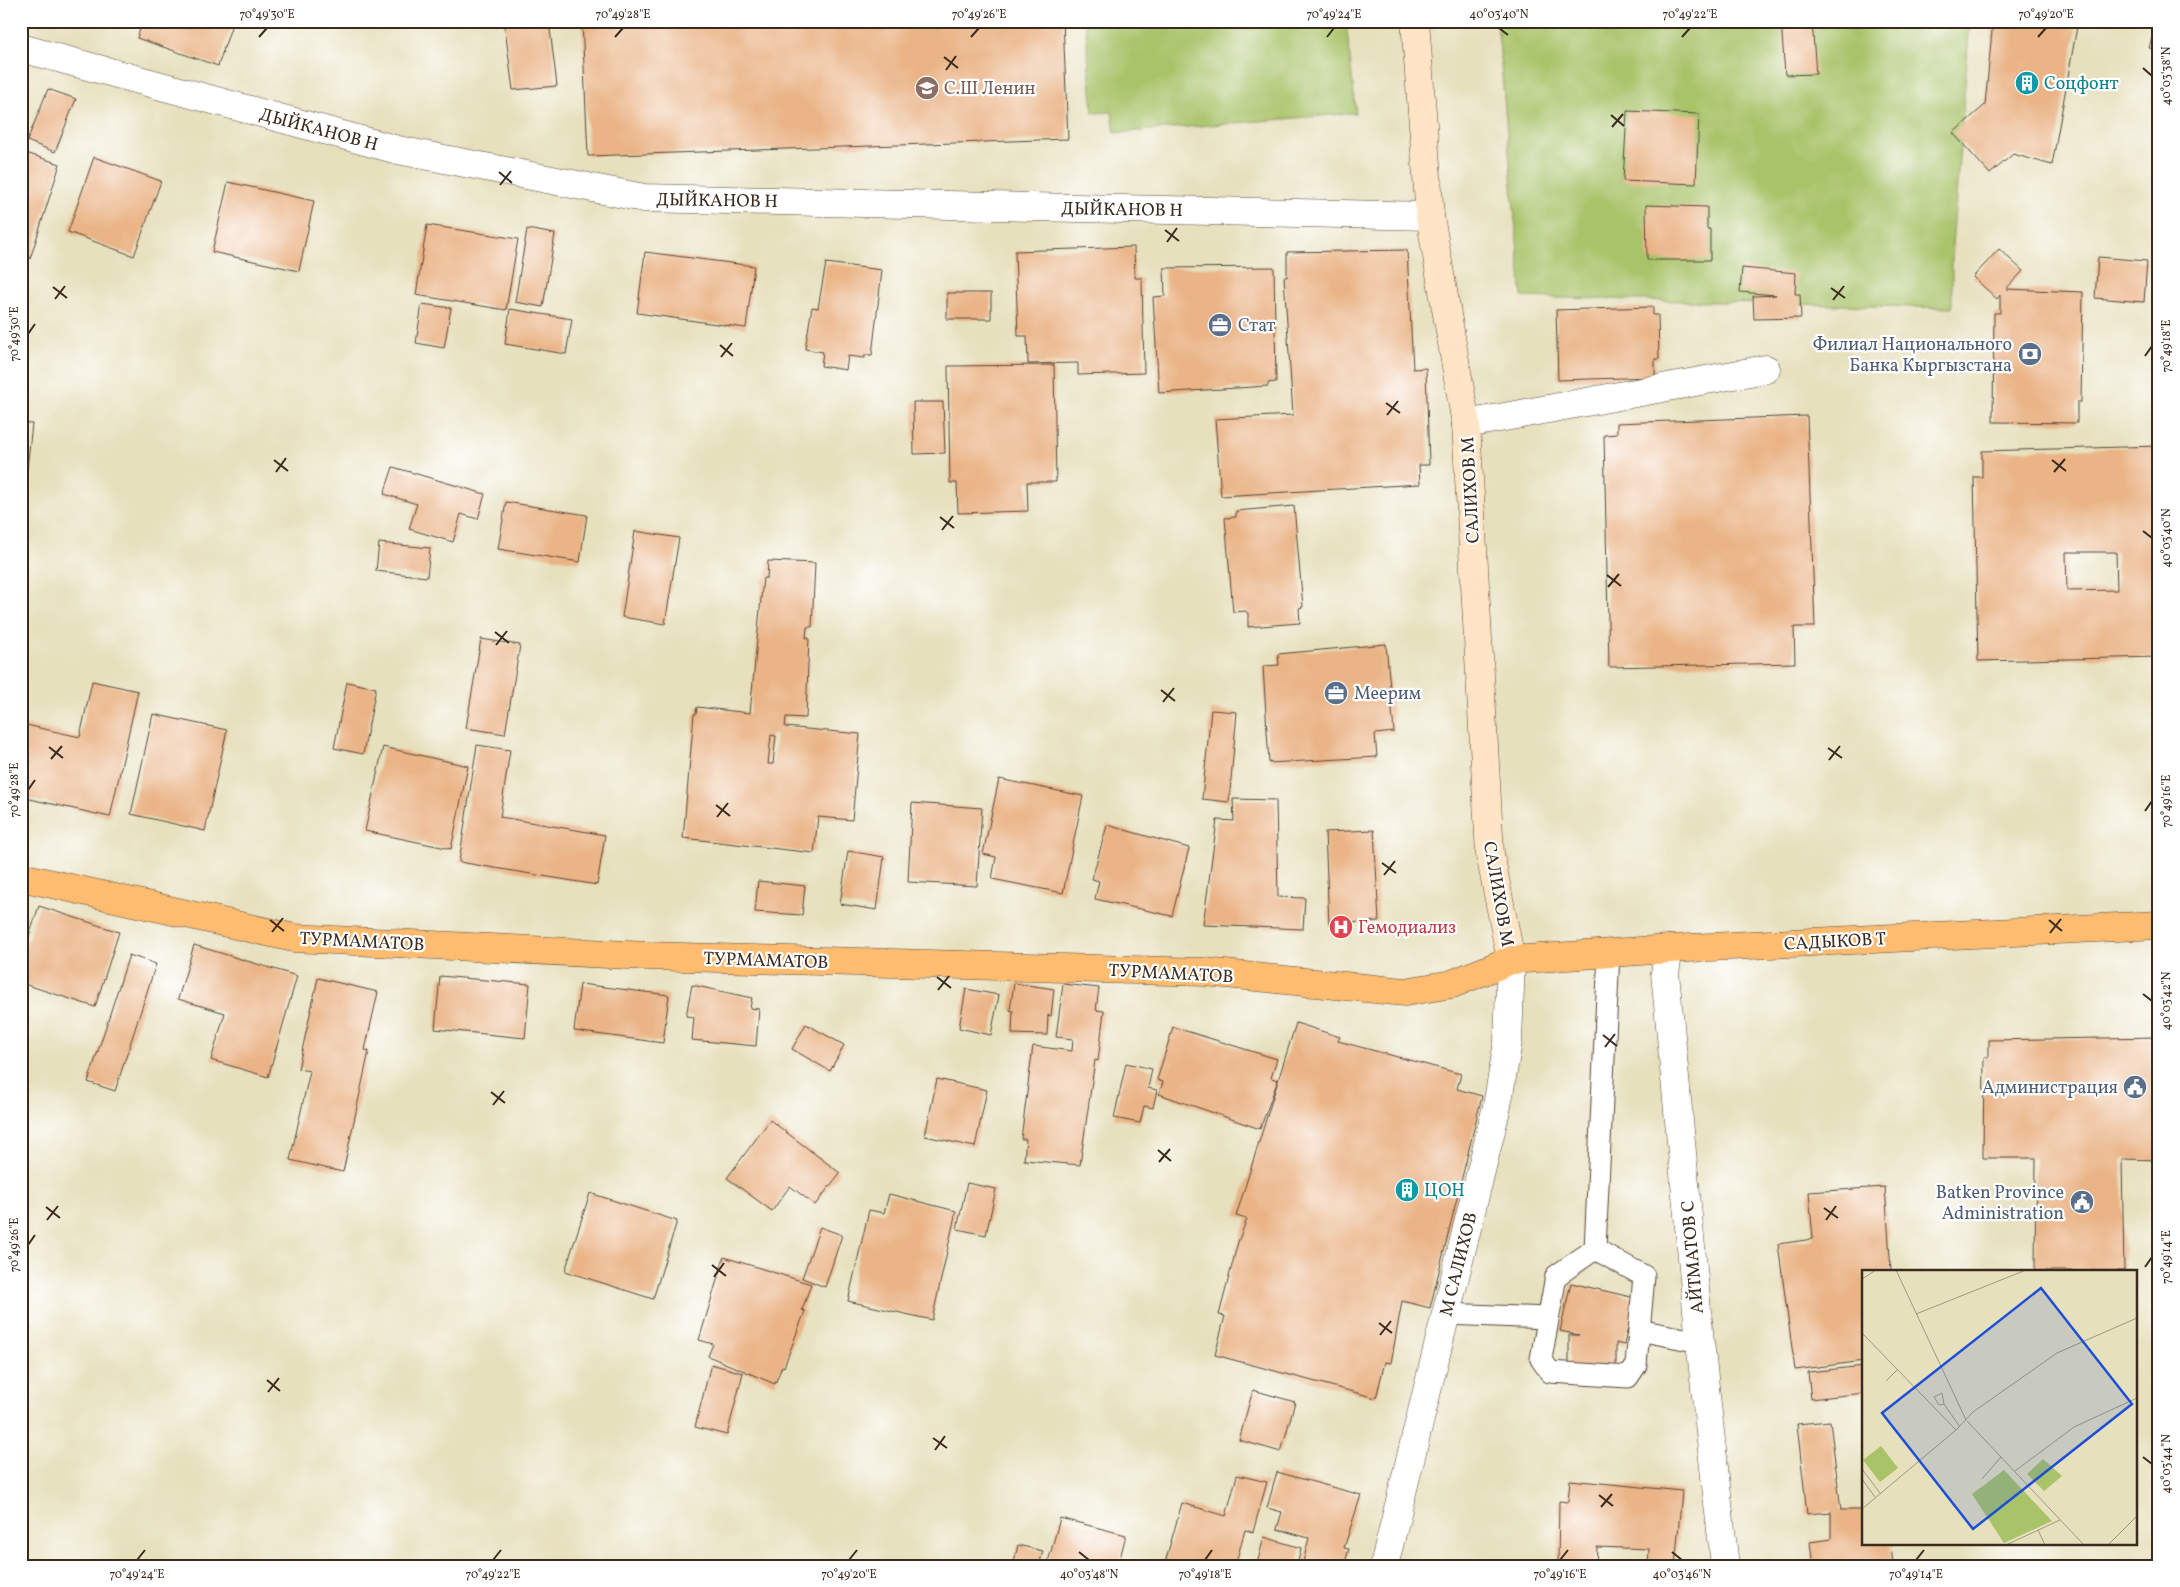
<svg xmlns="http://www.w3.org/2000/svg" width="2180" height="1587" font-family="Vollkorn,serif">
<style>
.green{fill:#a9c369;stroke:#727644}
.building{fill:#eab486;fill-rule:evenodd}
.lines{fill:none;stroke-linecap:round;stroke-linejoin:round}
.lane-casing{stroke:#554536;stroke-width:23}
.street-casing{stroke:#554536;stroke-width:29}
.secondary-casing{stroke:#554536;stroke-width:29}
.highway-casing{stroke:#554536;stroke-width:29}
.lane{stroke:#fff;stroke-width:21}
.street{stroke:#fff;stroke-width:28}
.secondary{stroke:#ffe4c6;stroke-width:28}
.highway{stroke:#febc70;stroke-width:28}
.ticks{fill:none;stroke:#3b2a1e;stroke-width:2}
.labels{text-anchor:middle;stroke-width:4.5;stroke-linejoin:round;paint-order:stroke}
.culture-label{font-size:18px;fill:#0d838f;stroke:#fff;text-anchor:start}
.education-label{font-size:18px;fill:#785e54;stroke:#fff;text-anchor:start}
.street-label{font-size:18px;fill:#3b2a1e;stroke:#fff}
.service-label{font-size:18px;fill:#4e5e75;stroke:#fff;text-anchor:end}
.health-label{font-size:18px;fill:#be3a42;stroke:#fff;text-anchor:start}
.inset-road{fill:none;stroke:#a2977d;stroke-width:1}
.view{fill:#1d4ed8;fill-opacity:0.15;stroke:#1d4ed8;stroke-width:2.5}
.inset-edge{fill:none;stroke:#3b2a1e;stroke-width:2.5}
.neatline{fill:none;stroke:#3b2a1e;stroke-width:2}
.ticks-label{font-size:12px;text-anchor:middle;fill:#3b2a1e}
</style>
<rect width="100%" height="100%" fill="#fff"/>
<filter id="ink" filterUnits="userSpaceOnUse"><feTurbulence type="fractalNoise" baseFrequency=".02" numOctaves="2"/><feDisplacementMap in="SourceGraphic" scale="10" xChannelSelector="R" yChannelSelector="G"/><feConvolveMatrix kernelMatrix="1 2 1 2 8 2 1 2 1" color-interpolation-filters="sRGB"/></filter>
<filter id="wash" filterUnits="userSpaceOnUse"><feTurbulence type="fractalNoise" baseFrequency=".0096" numOctaves="4" result="noise"/><feDisplacementMap in="SourceGraphic" scale="20" xChannelSelector="R" yChannelSelector="G"/><feGaussianBlur stdDeviation="1.12" result="paint"/><feColorMatrix in="noise" values="0 0 0 0 0 0 0 0 0 0 0 0 0 0 0 0 0 1.4 0 .05"/><feComposite in="paint" operator="in"/></filter>
<g filter="url(#wash)">
<rect width="100%" height="100%" fill="#e7e0bd"/>
<!-- green -->
<g class="green">
<path d="M1085,21H1346L1356,113L1115,133L1112,112L1093,113Z"/>
<path d="M1497,21H1970L1952,246V308L1522,297Z"/>
</g>
<g id="blocks">
<!-- building -->
<g class="building">
<path d="M143,21H233L218,66L137,38Z"/>
<path d="M504,21H549L557,86L513,90Z"/>
<path d="M582,21H1063L1068,139L588,156Z"/>
<path d="M1781,21H1812L1816,74L1785,75Z"/>
<path d="M1993,21H2078L2052,165L2013,154L1990,174L1953,133L1985,105Z"/>
<path d="M2157,21H2159V50L2149,48Z"/>
<path d="M2158,52H2159V74L2152,72Z"/>
<path d="M48,89L76,99L55,152L27,141Z"/>
<path d="M1627,111L1699,114L1696,184L1623,181Z"/>
<path d="M26,153L60,164L30,259L21,257V167Z"/>
<path d="M94,157L161,181L134,256L68,232Z"/>
<path d="M228,182L314,201L299,271L212,252Z"/>
<path d="M1646,205L1707,207V229H1710V260H1647Z"/>
<path d="M427,225L518,239L506,310L416,295Z"/>
<path d="M527,229L555,234L543,307L515,302Z"/>
<path d="M1134,247L1135,278H1142L1144,373L1078,375V363L1028,364L1027,336H1018L1015,251Z"/>
<path d="M1999,249L2023,271L2006,289L2083,292L2081,402H2077V423L1993,422L1994,313H2000V295L1997,299L1973,277Z"/>
<path d="M1407,250L1413,369L1426,368L1429,465H1419L1420,484L1221,496L1215,419L1293,415L1284,277H1287V252Z"/>
<path d="M645,252L754,266L746,328L637,313Z"/>
<path d="M2098,257L2147,261L2144,302L2095,298Z"/>
<path d="M826,263L882,270L872,355H865V358L848,356L846,370L821,366L823,352L805,349L812,307L818,308Z"/>
<path d="M1274,267L1276,382L1268,383V386L1159,393L1153,297L1165,296L1164,268Z"/>
<path d="M1742,268L1796,273L1795,294H1800L1801,318L1754,319L1753,296L1776,295L1740,292Z"/>
<rect x="947" y="293" width="44" height="26"/>
<path d="M422,304L451,308L444,348L416,343Z"/>
<path d="M1653,307V315H1658L1659,359H1655V377L1558,380L1556,310Z"/>
<path d="M510,309L572,319L566,354L505,344Z"/>
<path d="M1054,365L1056,482H1027L1028,511L958,513L957,483H950L948,366Z"/>
<path d="M2155,386H2159V417H2156Z"/>
<path d="M913,402H943L945,453L914,454Z"/>
<path d="M1807,416L1815,627H1794L1795,663L1609,667L1604,435L1617,434V423Z"/>
<path d="M21,423L32,424L24,496L21,495Z"/>
<path d="M2159,446V657L1978,661L1974,477H1982V451ZM2066,552H2116L2117,590L2067,591Z"/>
<path d="M393,467L485,494L478,519L461,514L453,542L409,529L417,504L384,494Z"/>
<path d="M506,502L587,515L580,562L498,549Z"/>
<path d="M1294,506L1303,607L1299,608L1300,623L1248,627V613L1245,611L1233,612L1225,518L1236,517V511Z"/>
<path d="M635,531L679,538L665,624L622,617Z"/>
<path d="M379,543L430,548L427,577L376,571Z"/>
<path d="M768,561L815,563L812,627H807L806,638H809L806,718L786,717L785,727L860,734L852,820L818,817L814,853L683,838L694,714H696L697,707L750,713L763,578H767ZM771,735L776,736L773,764H768Z"/>
<path d="M481,639L520,645L505,734L466,728Z"/>
<path d="M1386,644L1394,732L1375,734L1377,757L1269,763L1263,666L1279,665L1278,654Z"/>
<path d="M92,681L138,691L110,817L21,797V747L26,725L80,737Z"/>
<path d="M347,682L376,688L363,754L334,748Z"/>
<path d="M1211,710L1237,712L1229,802L1202,799Z"/>
<path d="M153,714L227,730L205,831L131,814Z"/>
<path d="M477,745L510,750L500,817L605,835L597,885L459,862Z"/>
<path d="M383,747L468,766L451,849L365,831Z"/>
<path d="M999,779L1083,796L1063,893L992,879L996,857L983,854Z"/>
<path d="M1233,799L1276,800L1278,897L1305,898L1303,929L1203,925L1217,820L1234,821Z"/>
<path d="M912,803L982,808L977,886L908,882Z"/>
<path d="M1107,825L1189,848L1172,916L1095,899L1099,881L1092,879Z"/>
<path d="M1374,830L1379,921L1329,924L1325,832Z"/>
<path d="M848,851L884,857L877,910L840,904Z"/>
<path d="M758,881L805,886L802,915L755,912Z"/>
<path d="M39,906L119,932L95,1007L21,983V960Z"/>
<path d="M194,945L297,976L268,1077L211,1060L225,1013L178,999Z"/>
<path d="M129,955L156,964L115,1091L88,1082Z"/>
<path d="M440,976L530,984L525,1038L435,1029Z"/>
<path d="M318,978L378,992L365,1050L369,1051L343,1172L290,1160L310,1071L298,1069Z"/>
<path d="M1014,983L1054,989L1051,1016L1048,1015L1047,1035L1012,1034L1013,1011L1010,1010Z"/>
<path d="M580,984L669,995L663,1043L574,1031Z"/>
<path d="M1063,984L1099,988L1096,1010L1104,1011L1098,1061L1095,1060L1080,1165L1024,1160L1026,1139H1021L1033,1046L1072,1051L1073,1039L1056,1037Z"/>
<path d="M692,985L752,998L750,1008L759,1009L756,1046L692,1040L694,1017L686,1016Z"/>
<path d="M966,989L999,995L991,1035L959,1028Z"/>
<path d="M1296,1023L1340,1037L1338,1041L1461,1074L1457,1089L1482,1096L1430,1308L1402,1301L1391,1363L1385,1362L1376,1398L1215,1355L1225,1316L1219,1315L1238,1242L1247,1219L1236,1216Z"/>
<path d="M806,1024L844,1045L830,1071L792,1049Z"/>
<path d="M1173,1027L1277,1059L1271,1078L1278,1080L1260,1129L1159,1094L1163,1082L1157,1080Z"/>
<path d="M2159,1037V1160L2122,1159L2124,1271H2035L2036,1158H1983L1984,1057H1989V1040Z"/>
<path d="M1126,1063L1152,1069L1148,1088L1157,1090L1153,1108L1144,1106L1140,1123L1114,1118Z"/>
<path d="M937,1079L987,1090L975,1147L925,1136Z"/>
<path d="M770,1120L840,1173L815,1205L790,1186L772,1211L727,1178Z"/>
<path d="M967,1183L996,1189L986,1235L957,1229Z"/>
<path d="M1885,1187L1891,1271H1864V1361L1795,1370L1778,1244L1813,1239L1809,1192Z"/>
<path d="M590,1193L677,1221L653,1299L565,1271Z"/>
<path d="M889,1194L956,1211L932,1320L848,1301L869,1210L884,1213Z"/>
<path d="M820,1227L842,1235L825,1287L802,1278Z"/>
<path d="M724,1257L811,1284L802,1310L805,1311L784,1367L782,1366L775,1384L708,1356L713,1344L699,1340Z"/>
<path d="M1571,1283L1635,1298L1624,1345L1616,1343V1379L1569,1378V1335H1579L1560,1331Z"/>
<path d="M711,1364L743,1373L727,1435L695,1427Z"/>
<path d="M1864,1366V1393L1811,1399L1808,1372Z"/>
<path d="M1253,1390L1295,1402L1281,1452L1239,1440Z"/>
<path d="M1830,1421L1841,1510H1864V1543H1891L1893,1566H1813L1810,1542L1831,1539V1512L1807,1514L1797,1424Z"/>
<path d="M1277,1472L1361,1495L1344,1548L1349,1549L1344,1566H1302L1309,1538L1277,1529L1282,1512L1267,1508Z"/>
<path d="M1237,1475L1267,1482L1253,1532L1245,1530L1235,1566H1164L1182,1503L1226,1516Z"/>
<path d="M1570,1480L1682,1491L1675,1566H1648L1649,1549L1597,1547L1596,1566H1558L1559,1501L1568,1502Z"/>
<path d="M1060,1518L1126,1535L1118,1566H1047Z"/>
<path d="M1264,1537L1301,1548L1297,1566L1257,1564Z"/>
<path d="M1018,1545L1043,1551L1039,1566H1013Z"/>
</g>
</g>
</g>
<g filter="url(#ink)">
<use href="#blocks" fill-opacity="0" stroke="#554536" stroke-width="1"/>
<g class="lines">
<!-- lane casing -->
<g class="lane-casing">
<g id="lane">
<path d="M1595,1249L1644,1276L1636,1365L1628,1377L1550,1372L1541,1359L1556,1276Z"/>
<path d="M1595,1249L1609,953"/>
<path d="M1446,1314L1547,1318"/>
<path d="M1639,1330L1700,1342"/>
</g>
</g>
<!-- street casing -->
<g class="street-casing">
<g id="street">
<path d="M21,48L398,150L644,198L1430,216"/>
<path d="M1466,424L1766,369"/>
<path d="M1669,949L1665,973L1700,1342L1725,1566"/>
<path d="M1384,1566L1497,1106L1508,1042L1511,960"/>
</g>
</g>
<!-- secondary casing -->
<g class="secondary-casing">
<path id="secondary" d="M1415,21L1430,216L1466,424L1490,854L1511,960"/>
</g>
<!-- highway casing -->
<g class="highway-casing">
<path id="highway" d="M21,877L294,938L647,956L1205,972L1405,992L1452,984L1511,960L1669,949L2159,925"/>
</g>
<!-- lane -->
<use href="#lane" class="lane"/>
<!-- street -->
<use href="#street" class="street"/>
<!-- secondary -->
<use href="#secondary" class="secondary"/>
<!-- highway -->
<use href="#highway" class="highway"/>
</g>
</g>
<!-- ticks -->
<path class="ticks" d="M1499,28L1508,35M259,37L267,28M615,37L623,28M971,37L979,28M1327,37L1334,28M1682,37L1690,28M2038,37L2046,28M944,57L958,68M2143,68L2152,76M946,70L956,56M1611,115L1624,126M1612,127L1623,114M499,172L512,183M500,185L511,171M1165,230L1179,241M1167,242L1177,228M53,287L67,298M1831,288L1845,298M55,299L65,286M1833,300L1844,286M28,334L35,324M720,345L733,356M2145,356L2152,346M721,357L732,343M1386,403L1400,413M1387,415L1398,401M274,460L288,471M2052,460L2066,471M276,472L286,458M2054,472L2065,459M940,517L954,528M942,530L953,516M2143,531L2152,538M1607,575L1621,586M1608,587L1619,574M495,632L509,643M496,645L507,631M1161,690L1175,701M1163,702L1174,688M49,747L63,758M1828,748L1842,758M51,759L62,746M1829,760L1840,746M28,790L35,780M716,805L730,816M2145,811L2152,801M717,817L728,803M1382,863L1396,873M1384,875L1395,861M270,920L284,931M2049,920L2062,931M272,932L283,918M2050,933L2061,919M937,977L951,988M938,990L949,976M2143,994L2152,1001M1603,1035L1617,1046M1605,1047L1615,1034M491,1092L505,1103M493,1105L504,1091M1158,1150L1171,1161M1159,1162L1170,1149M46,1207L60,1218M1824,1208L1838,1218M47,1220L58,1206M1826,1220L1836,1206M28,1245L35,1235M712,1265L726,1276M2145,1267L2152,1257M714,1277L724,1263M1379,1323L1392,1333M1380,1335L1391,1321M267,1380L280,1391M268,1392L279,1378M933,1438L947,1448M935,1450L945,1436M2143,1457L2152,1464M1599,1495L1613,1506M1601,1507L1612,1494M1079,1552L1089,1560M1672,1552L1682,1560M137,1560L145,1550M493,1560L501,1550M849,1560L857,1550M1205,1560L1212,1550M1560,1560L1568,1550M1916,1560L1924,1550"/>
<!-- icons -->
<defs>
<g id="building-disc" transform="scale(1.25)"><circle r="9.5" fill="#0f9aa8" stroke="#fff"/><path d="M-4-6H4V6H1V3H-1V6H-4ZM-2.5-4.3h1.7v1.8h-1.7ZM.8-4.3h1.7v1.8H.8ZM-2.5-1h1.7V.8h-1.7ZM.8-1h1.7V.8H.8Z" fill="#fff"/></g>
<g id="school-disc" transform="scale(1.25)"><circle r="9.5" fill="#8d6e63" stroke="#fff"/><path d="M0-5L7-2L0 1L-7-2ZM-4 1L0 2.5L4 1V4Q0 6-4 4Z" fill="#fff"/></g>
<g id="office-disc" transform="scale(1.25)"><circle r="9.5" fill="#5c6f8a" stroke="#fff"/><path d="M-6-3h4V-5.5h4V-3h4V5H-6ZM-1-4.5V-3h2v-1.5ZM-6 0V1H6V0Z" fill="#fff"/></g>
<g id="bank-disc" transform="scale(1.25)"><circle r="9.5" fill="#5c6f8a" stroke="#fff"/><path d="M-6-4H6V4H-6ZM0-2.3a2.3 2.3 0 1 0 0 4.6a2.3 2.3 0 1 0 0-4.6Z" fill="#fff"/></g>
<g id="hospital-disc" transform="scale(1.25)"><circle r="9.5" fill="#e0444e" stroke="#fff"/><path d="M-5-5h3v3.5h4V-5h3V5h-3V1.5h-4V5h-3Z" fill="#fff"/></g>
<g id="civic-disc" transform="scale(1.25)"><circle r="9.5" fill="#5c6f8a" stroke="#fff"/><path d="M-.6-6.5H3V-4.5H.6V-3L4-1V1h2V6H-6V1h2V-1L-.6-3ZM-1.2 2.5V6h2.4V2.5Z" fill="#fff"/></g>
</defs>
<g fill-rule="evenodd">
<use href="#building-disc" x="2027" y="83"/>
<use href="#school-disc" x="927" y="88"/>
<use href="#office-disc" x="1220" y="325"/>
<use href="#bank-disc" x="2030" y="354"/>
<use href="#office-disc" x="1336" y="693"/>
<use href="#hospital-disc" x="1341" y="927"/>
<use href="#civic-disc" x="2135" y="1087"/>
<use href="#building-disc" x="1407" y="1190"/>
<use href="#civic-disc" x="2082" y="1202"/>
</g>
<g class="labels">
<!-- culture labels -->
<g class="culture-label">
<text x="2044" y="89">Соцфонт</text>
<text x="1424" y="1196">ЦОН</text>
</g>
<!-- education labels -->
<g class="education-label">
<text x="944" y="94">С.Ш Ленин</text>
</g>
<!-- street labels -->
<g class="street-label">
<text transform="translate(319 129) rotate(15)" y="6">ДЫЙКАНОВ Н</text>
<text transform="translate(717 200) rotate(1)" y="6">ДЫЙКАНОВ Н</text>
<text transform="translate(1122 209) rotate(1)" y="6">ДЫЙКАНОВ Н</text>
<text transform="translate(1470 490) rotate(-93)" y="6">САЛИХОВ М</text>
<text transform="translate(1499 894) rotate(80)" y="6">САЛИХОВ М</text>
<text transform="translate(362 941) rotate(3)" y="6">ТУРМАМАТОВ</text>
<text transform="translate(1835 941) rotate(-3)" y="6">САДЫКОВ Т</text>
<text transform="translate(766 960) rotate(2)" y="6">ТУРМАМАТОВ</text>
<text transform="translate(1171 973) rotate(3)" y="6">ТУРМАМАТОВ</text>
<text transform="translate(1692 1257) rotate(-95)" y="6">АЙТМАТОВ С</text>
<text transform="translate(1458 1264) rotate(-76)" y="6">М САЛИХОВ</text>
</g>
<!-- service labels -->
<g class="service-label">
<text x="1238" y="331" text-anchor="start">Стат</text>
<text x="2012" y="350">Филиал Национального<tspan x="2012" dy="21">Банка Кыргызстана</tspan></text>
<text x="1354" y="699" text-anchor="start">Меерим</text>
<text x="2118" y="1093">Администрация</text>
<text x="2064" y="1198">Batken Province<tspan x="2064" dy="21">Administration</tspan></text>
</g>
<!-- health labels -->
<g class="health-label">
<text x="1358" y="933">Гемодиализ</text>
</g>
</g>
<!-- overview -->
<g transform="translate(1862 1270)">
<rect width="275" height="275" fill="#e7e0bd"/>
<path d="M19,176L36,198L18,212L1,190ZM181,189L200,206L182,221L165,204ZM142,200L190,251L142,273L110,224Z" fill="#a9c369"/>
<path class="inset-road" d="M34,0L104,150M0,9L14,0M54,44L164,0M0,63L94,160M24,111L36,99M82,134L77,135L72,127L80,123L82,134L98,157M105,151L222,275M0,199L18,223M153,201L212,157L275,128M0,209L13,227M120,209L139,187M0,239L94,160L111,142L195,83L275,48M176,260L183,275M144,275L198,250M246,275L275,246"/>
<path class="view" d="M179,18L270,134L111,259L20,143Z"/>
<rect width="275" height="275" class="inset-edge"/>
</g>
<!-- margin -->
<rect width="2180" height="1587" fill="none" stroke="#fff" stroke-width="55"/>
<rect x="28" y="28" width="2124" height="1532" class="neatline"/>
<g class="ticks-label">
<text x="267" y="18">70°49'30"E</text>
<text x="623" y="18">70°49'28"E</text>
<text x="979" y="18">70°49'26"E</text>
<text x="1334" y="18">70°49'24"E</text>
<text x="1499" y="18">40°03'40"N</text>
<text x="1690" y="18">70°49'22"E</text>
<text x="2046" y="18">70°49'20"E</text>
<text transform="translate(2166 76) rotate(-90)" y="4">40°03'38"N</text>
<text transform="translate(14 334) rotate(-90)" y="4">70°49'30"E</text>
<text transform="translate(2166 346) rotate(-90)" y="4">70°49'18"E</text>
<text transform="translate(2166 538) rotate(-90)" y="4">40°03'40"N</text>
<text transform="translate(14 790) rotate(-90)" y="4">70°49'28"E</text>
<text transform="translate(2166 801) rotate(-90)" y="4">70°49'16"E</text>
<text transform="translate(2166 1001) rotate(-90)" y="4">40°03'42"N</text>
<text transform="translate(14 1245) rotate(-90)" y="4">70°49'26"E</text>
<text transform="translate(2166 1257) rotate(-90)" y="4">70°49'14"E</text>
<text transform="translate(2166 1464) rotate(-90)" y="4">40°03'44"N</text>
<text x="137" y="1578">70°49'24"E</text>
<text x="493" y="1578">70°49'22"E</text>
<text x="849" y="1578">70°49'20"E</text>
<text x="1089" y="1578">40°03'48"N</text>
<text x="1205" y="1578">70°49'18"E</text>
<text x="1560" y="1578">70°49'16"E</text>
<text x="1682" y="1578">40°03'46"N</text>
<text x="1916" y="1578">70°49'14"E</text>
</g>
</svg>
